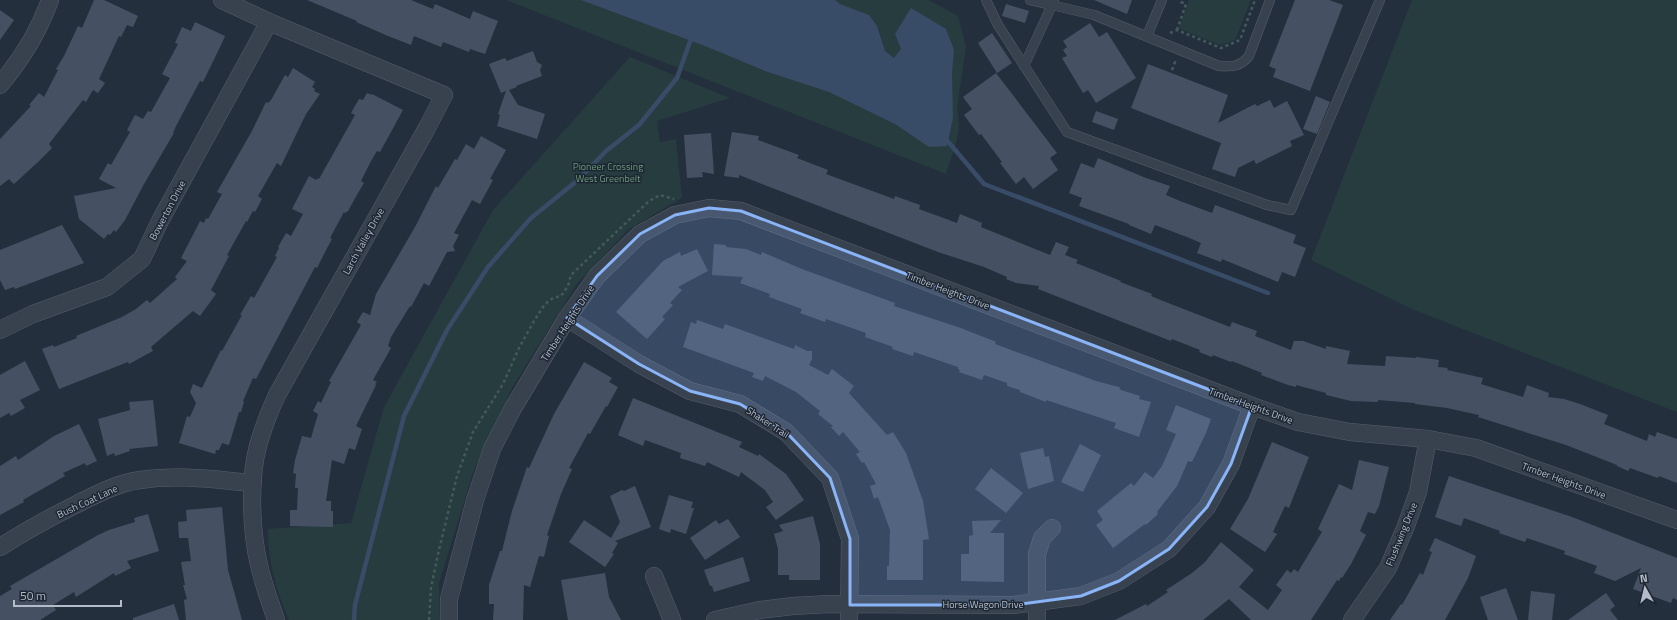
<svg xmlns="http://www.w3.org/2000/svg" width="1677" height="620" font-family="'Titillium Web',sans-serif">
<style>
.green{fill:#263c3f}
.water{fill:#394c67}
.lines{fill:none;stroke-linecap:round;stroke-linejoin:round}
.stream{stroke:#394c67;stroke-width:4.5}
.building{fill:#455162}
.lane-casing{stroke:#565f6c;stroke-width:10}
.street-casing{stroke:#565f6c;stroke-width:18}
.path{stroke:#44595c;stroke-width:2.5;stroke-dasharray:3 3;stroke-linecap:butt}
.lane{stroke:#38414e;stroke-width:9}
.street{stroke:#38414e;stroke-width:17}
.marked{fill:#8ab4f8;fill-opacity:0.2;stroke:#8ab4f8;stroke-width:3;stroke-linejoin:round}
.labels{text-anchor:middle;stroke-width:3;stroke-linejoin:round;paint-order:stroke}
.park-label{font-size:10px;fill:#6b9a76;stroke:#1d2633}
.street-label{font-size:10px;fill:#b4bcc9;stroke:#1d2633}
</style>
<rect width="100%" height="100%" fill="#242f3e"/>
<!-- green -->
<g class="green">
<path d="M506,0H929L958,16L966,47L957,108C963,133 953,151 946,174Z"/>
<path d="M1189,0H1251L1235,40L1220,45L1180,29L1179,27Z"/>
<path d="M1412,0H1677V412L1414,310L1311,260Z"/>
<path d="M630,57L730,98L657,121L660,142L676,139L682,198L629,229L577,284L512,388L474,470L439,583L440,620H289C277,594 267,558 268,529L351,523L384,407L493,210Z"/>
</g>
<!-- water -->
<path class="water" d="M581,0H835L840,4L869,15L877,26L885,51L894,58L901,49L895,34L911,8L946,29L954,50L952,73L953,118L947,146L929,147L895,124L829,92L765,71L705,46Z"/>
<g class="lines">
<!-- stream -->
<g class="stream">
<path d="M945,138L984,184L1268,293"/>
<path d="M354,620L355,605L404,416L447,330L488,267L531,218L578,180L606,151L639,125L677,78L692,36"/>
</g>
</g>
<!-- building -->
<g class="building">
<path d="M94,0H104L138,16L133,27L127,25L121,37L119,36L99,79L105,83L98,93L93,90L86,102L83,100L49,144L52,148L39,161L14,184L9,179L0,186V139L31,106L29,105L39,93L44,97L58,70L56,69L64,56L78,26L82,28Z"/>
<path d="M307,0H411L433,9L435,4L470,19L473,11L498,21L485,54L470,49L469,52L443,42L441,47L414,36L411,45L388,36L356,22L357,21Z"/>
<path d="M1094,0H1132L1127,14Z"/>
<path d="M1295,0H1329L1343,5L1310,91L1273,77L1276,69L1269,66Z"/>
<path d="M1006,4L1029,11L1025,23L1002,16Z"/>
<path d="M0,10L14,20L0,40Z"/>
<path d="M195,22L225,36L222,43L203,82L200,81L176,126L173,133H174L144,184L125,220L116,232L114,230L110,235L108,234L104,239L79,219L74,196L116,188L99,179L108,163L111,165L130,132L127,130L135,115L143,119L148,111L151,112L170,78L162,74L178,44L175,43L182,27L191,31Z"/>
<path d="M1090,23L1099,37L1107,32L1136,78L1096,103L1088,90L1083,93L1062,58L1067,56L1063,50L1067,47L1063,41Z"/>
<path d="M992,33L1012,63L997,73L978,43Z"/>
<path d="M533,51L537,62L542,65L540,70L542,76L516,86L517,87L509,90L518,105L545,114L537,139L497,126L500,115L498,114L506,91L501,93L489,64L505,58L507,61Z"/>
<path d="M1148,64L1228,95L1218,123L1255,104L1257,106L1270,100L1274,108L1287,101L1304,135L1290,141L1292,146L1256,164L1254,160L1238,168L1235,177L1212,169L1221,143L1131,108Z"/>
<path d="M293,68L315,82L312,87L315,89L314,91L320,94L306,114L281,166L277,163L258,196L262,199L255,212L253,211L247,222L246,221L227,255L229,256L211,290L216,294L200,316L193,311L151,347L153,351L129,364L128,362L59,389L42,349L53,345L54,347L77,338L76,336L122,317L136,309L147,300L150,303L177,279L175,277L187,261L181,258L195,231L200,221L204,223L206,218L208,219L222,194L217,192L252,131L266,102L268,103L271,100L285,75L288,77Z"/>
<path d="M996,73L1057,153L1050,158L1058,170L1033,189L1024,177L1016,184L1000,163L1002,162L981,134L979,135L964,115L972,109L963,97Z"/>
<path d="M367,93L372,95V94L403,110L380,152L377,151L371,161L361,181L364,183L358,193L348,211L345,213L344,212L330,238L332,239L324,254L317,268L315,267L256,379L253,378L243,401L244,402L241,412H239L229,445L222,443L219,450H216L215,454L179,443L187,416L190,417L196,403L190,392L193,384L202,388L221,350L222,351L242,315H240L251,296L254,298L277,257L275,256L279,248L278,247L286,233L291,236L303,214L292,209L309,176L316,180L318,178L319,179L355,115L351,113L359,99L363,100Z"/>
<path d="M1316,96L1330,102L1317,134L1303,129Z"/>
<path d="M1096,111L1118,119L1114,130L1092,122Z"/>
<path d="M732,132L759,136L758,140L799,155L797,158L828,170L826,174L894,199L895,196L920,205L919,209L957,223L960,214L982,223L981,227L1050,255L1056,242L1069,247L1065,255L1078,260L1076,263L1121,281L1120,282L1152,294L1151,296L1163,301L1230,327L1232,322L1257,331L1255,336L1291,350L1294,341H1303L1326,349V346L1350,351L1347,364L1385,366L1386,356L1416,358V357L1439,360L1438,367L1448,368L1447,370L1483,378L1481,384L1523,397L1527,385L1549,393L1548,397L1564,399L1580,404L1608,415L1604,424L1647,441L1649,434L1655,437L1657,432L1677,439V483L1659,476L1658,478L1630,468L1628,471L1617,466V465L1566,445L1478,417L1479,415L1447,408L1415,404V403L1378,400V402L1351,401L1326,395V393L1296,385V387L1288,385L1261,375L1262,373L1232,361L1231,362L1213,355L1212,357L1199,352L1200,350L1172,339L1171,341L1038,289L1039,286L1016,283L1006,279L1007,277L984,267L938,252L739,175V178L724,176Z"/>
<path d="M711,133L714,174L702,172L703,177L687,178L684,135Z"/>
<path d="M481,136L506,150L490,179L493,180L480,204L472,200L454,233L459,235L453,246L455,251L447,252L429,286L424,283L411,307L410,306L391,337L388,346L391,348L373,380L377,382L375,384L376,385L356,426L362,429L355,450L349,448L344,464L332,460L326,501H331V511H333V527L290,526V510H297L298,488H295L296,474L293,473L295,460L302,436L311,438L318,414L313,411L318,401L321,403L331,382L329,381L361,325L357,322L363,312L370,315L376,294L415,227L436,186L438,188L455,159L457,160L466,144L474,149Z"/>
<path d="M1098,158L1146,178L1170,186L1166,195L1180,201L1212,213L1215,205L1296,235L1293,243L1306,248L1295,277L1282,272L1278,282L1222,259L1221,262L1197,253L1201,243L1187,237L1155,225L1151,234L1129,225V224L1079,206L1082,198L1069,193L1081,163L1094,168Z"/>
<path d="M62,225L84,263L15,289L14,287L5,290L0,280V250Z"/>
<path d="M714,244L726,245V247L746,249L761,255L762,252L802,269L895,303L894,306L958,327L994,341L996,342L995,344L1096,381L1119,387L1121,390L1140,396L1139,399L1151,402L1139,437L1114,428L1116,423L1046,400V402L1020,392V390L1007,386V383L984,375L982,380L959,372L960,370L958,369V367L914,352L913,356L892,349L893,347L865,337L866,333L826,319L825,322L800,313L802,309L769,297L770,294L740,283L743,277L712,275Z"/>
<path d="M697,249L708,271L678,287L682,290L670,303L673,305L662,317L665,319L647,339L616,312L663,261L680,252L681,256Z"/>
<path d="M697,320L723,329L725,324L794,349L795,345L807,351H812V359L809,365L828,375L832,369L854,386L849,393L887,435L893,432L906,453L923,501L929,539L923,540V580H887V566H889L890,530L878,497L874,499L870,486L876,484L864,462L862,463L856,454L860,452L843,432L839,436L831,427L833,426L818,414L820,411L796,392L765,376L763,381L752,377L754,373L683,347L691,322L696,324Z"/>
<path d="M25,361L40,390L20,400L25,408L11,416L9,413L0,418V375Z"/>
<path d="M584,362L612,378L609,382L618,387L607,407L606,406L590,434L588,433L569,468L572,469L561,494L547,535L549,536L544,557L539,556L530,587L524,585L523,620H493L494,604H489V585L500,551H502L512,511L527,467L529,468L554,414Z"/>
<path d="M633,398L742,442L739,447L758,456L759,454L786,474L804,500L776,520L766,507L773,502L765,490L741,472L739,477L707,462L705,466L680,458L681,453L645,440L643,446L618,435Z"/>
<path d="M153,400L158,446L129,449L130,451L115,456L114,453L107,456L98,419L130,410L129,402Z"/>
<path d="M1176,405L1211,419L1206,433L1192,462L1188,461L1177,486L1157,512L1158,514L1146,525L1145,524L1113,548L1096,525L1103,520L1097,511L1131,483L1134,486L1145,472L1153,478L1162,466L1176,434L1166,430Z"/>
<path d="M79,424L97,461L86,466L85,463L63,473L65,476L23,500L24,502L0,515V466L16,456L18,460L54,436Z"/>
<path d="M1272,442L1309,457L1289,508L1285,506L1273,532L1277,534L1265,552L1230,529L1248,499Z"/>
<path d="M1080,444L1101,455L1083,492L1061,482Z"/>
<path d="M1043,448L1045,457L1049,456L1054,481L1028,489L1020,453Z"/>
<path d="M1359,460L1389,467L1379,506L1375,514L1368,512L1360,531L1366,535L1351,564L1342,578L1341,577L1339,581L1337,580L1311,620H1251L1229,599L1203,620H1115L1146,604L1147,606L1168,592L1166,590L1192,573L1205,562L1221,542L1254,570L1239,587L1268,610L1282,590L1276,585L1287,570L1291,573L1294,569L1298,572L1322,532L1318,529L1339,484L1352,490Z"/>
<path d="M991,468L1023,493L1006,513L975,489Z"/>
<path d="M1449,476L1572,517L1677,558V600L1673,598L1671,603L1633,589L1641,568L1615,581L1594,573L1597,566L1564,554L1565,551L1527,538L1525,542L1499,533L1500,531L1464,518L1461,526L1435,517Z"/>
<path d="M635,486L651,527L615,541L618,543L612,553L614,554L605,567L569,542L584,520L611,538L620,522L610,496L622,490L624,491Z"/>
<path d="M669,495L693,502L691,508H694L686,534L671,529L670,533L659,529Z"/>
<path d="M222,507L228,570L242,620H186L184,600L187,599L183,585H185L181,562L191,561L188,538H179L178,522L187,521L186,510Z"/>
<path d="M148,514L159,551L127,561L131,568L115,576L114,573L76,597L74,592L53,605L56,610L40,620H0V596L12,589L10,586L98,535L109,530L135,522L134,518Z"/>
<path d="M813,516L820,544V580H789V575H778V549L774,534L783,531L779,525Z"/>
<path d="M728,519L740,537L705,560L690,538L716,520L719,524Z"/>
<path d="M1001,520L990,533H1004V582L961,581V554H969V536L973,535L972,521Z"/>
<path d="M1435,538L1476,556L1468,578L1445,620H1390L1401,604L1402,605L1420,573L1423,575L1432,552L1429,551Z"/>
<path d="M743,557L750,581L714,592L712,586H710L704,570Z"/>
<path d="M605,573L609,597L621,620H568L561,580Z"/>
<path d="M1506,588L1518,620H1488L1480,597Z"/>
<path d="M1531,591L1555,594L1552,620H1528Z"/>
<path d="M1606,593L1615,606L1610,610L1618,620H1568Z"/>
<path d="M174,604L179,620H133V618Z"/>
</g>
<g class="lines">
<!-- lane casing -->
<g class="lane-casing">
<g id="lane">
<path d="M986,0L998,25L1067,132L1267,205L1291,210L1380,0"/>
<path d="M1030,0L1052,5L1054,0"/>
<path d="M1147,36L1162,0"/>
<path d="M1024,66L1052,5L1094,15L1219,66C1232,67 1240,67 1249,56L1270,0"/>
</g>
</g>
<!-- street casing -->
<g class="street-casing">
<g id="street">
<path d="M222,0L269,22L444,95L427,128L277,395C269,412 263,428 258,446C249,479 251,532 259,565C263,583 270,602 276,620"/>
<path d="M0,85C21,60 39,31 50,0"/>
<path d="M567,318L639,364L690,391L740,404L786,432L830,478L850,539L849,620"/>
<path d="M0,330L33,314L107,287L142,259L160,221L269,22"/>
<path d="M0,547C24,532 49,518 75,505C95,495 117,483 140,480C178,474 216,480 253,483"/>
<path d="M654,576L672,620"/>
<path d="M449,620V599L475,500L492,449L513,408L567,318L597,276L640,234L675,215L709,208L741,211L1252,406L1298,422L1350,432L1428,439L1476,448L1677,520"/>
<path d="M715,620L760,610L793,606L829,604L1014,605L1081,596L1119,581L1169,549L1207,507L1231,464L1252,406"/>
<path d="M1037,620V554L1042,538L1052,528"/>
<path d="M1352,620L1388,568L1406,526L1418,492L1428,439"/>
</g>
</g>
<!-- path -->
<g class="path">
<path d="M1177,30L1186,4L1181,2V0"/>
<path d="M1170,33L1177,30L1221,48L1240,40L1255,0"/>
<path d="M1172,70L1175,62L1173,60"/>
<path d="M429,620L431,588L438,554L457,476L473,432L503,384L519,348L534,321L545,304L553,298L561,296L568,286L571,275L649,201L660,195L674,199"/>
</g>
<!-- lane -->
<use href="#lane" class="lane"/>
<!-- street -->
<use href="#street" class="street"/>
</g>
<!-- marked area -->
<path class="marked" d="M709,208L741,211L1252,406L1231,464L1207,507L1169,549L1119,581L1081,596L1014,605H850V539L830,478L786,432L740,404L690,391L639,364L567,318L597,276L640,234L675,215Z"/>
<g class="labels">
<!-- park labels -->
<g class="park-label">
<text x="608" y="170">Pioneer Crossing<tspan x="608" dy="12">West Greenbelt</tspan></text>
</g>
<!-- street labels -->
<g class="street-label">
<text transform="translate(167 210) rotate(-62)" y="4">Bowerton Drive</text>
<text transform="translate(363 241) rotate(-61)" y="4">Larch Valley Drive</text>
<text transform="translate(948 290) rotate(21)" y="4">Timber Heights Drive</text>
<text transform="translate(567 323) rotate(-57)" y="4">Timber Heights Drive</text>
<text transform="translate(1251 405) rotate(20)" y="4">Timber Heights Drive</text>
<text transform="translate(768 422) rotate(33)" y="4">Shaker Trail</text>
<text transform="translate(1564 480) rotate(20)" y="4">Timber Heights Drive</text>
<text transform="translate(87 501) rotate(-25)" y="4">Bush Coat Lane</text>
<text transform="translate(1401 534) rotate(-68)" y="4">Flushwing Drive</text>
<text x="983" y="608">Horse Wagon Drive</text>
</g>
</g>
<!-- north arrow -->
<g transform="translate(1645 588) rotate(352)" stroke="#1d2633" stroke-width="3" paint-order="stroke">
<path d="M0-3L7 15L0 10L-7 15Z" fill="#b4bcc9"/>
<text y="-6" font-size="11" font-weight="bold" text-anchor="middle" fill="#b4bcc9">N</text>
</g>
<!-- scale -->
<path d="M14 600v6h107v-6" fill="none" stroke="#b4bcc9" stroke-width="2"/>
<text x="20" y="600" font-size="12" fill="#b4bcc9" stroke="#1d2633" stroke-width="3" paint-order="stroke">50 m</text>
</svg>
